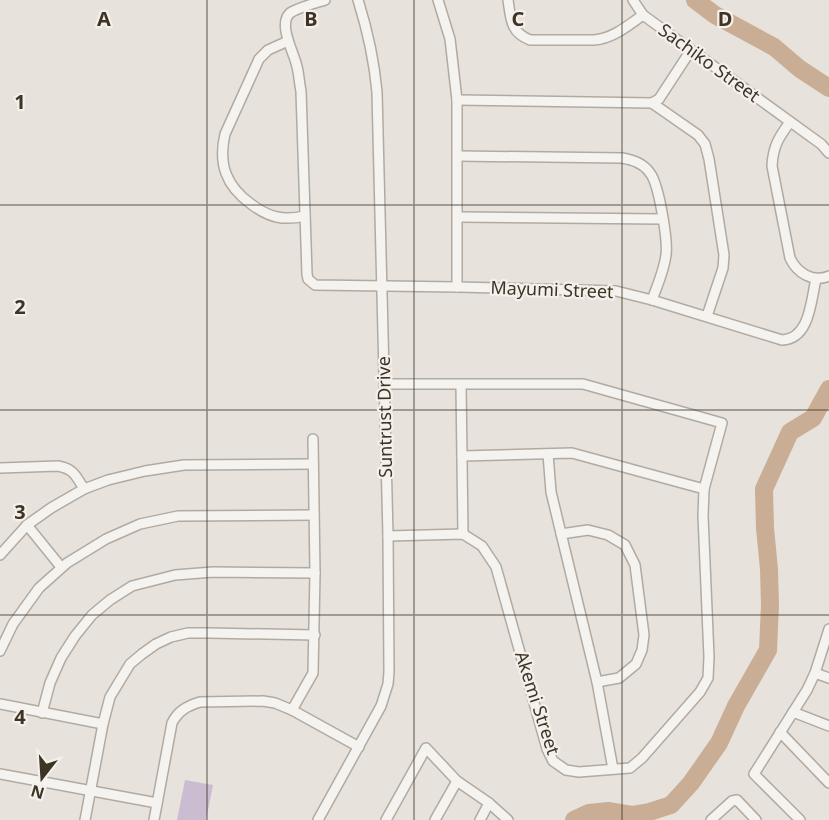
<svg xmlns="http://www.w3.org/2000/svg" width="829" height="820" font-family="'Noto Sans',sans-serif">
<style>
.green{fill:#cbbdd1}
.lines{fill:none;stroke-linecap:round;stroke-linejoin:round}
.river{stroke:#c9ae95;stroke-width:18}
.minor-casing{stroke:#b1aaa1;stroke-width:12}
.minor{stroke:#f5f3ef;stroke-width:9}
.grid{fill:none;stroke:#3e3425;stroke-width:1.5;stroke-opacity:0.55}
.labels{text-anchor:middle;stroke-width:4.5;stroke-linejoin:round;paint-order:stroke}
.street-label{font-size:18px;fill:#3e3425;stroke:#f5f0eb}
.grid-label{font-size:20px;text-anchor:middle;font-weight:bold;fill:#3e3425;stroke:#f5f0eb;stroke-width:4.5;stroke-linejoin:round;paint-order:stroke}
</style>
<rect width="100%" height="100%" fill="#e7e2dc"/>
<!-- green -->
<path class="green" d="M185,780L213,785L206,820H177Z"/>
<g class="lines">
<!-- river -->
<g class="river">
<path d="M695,0L715,15L774,47L800,69L829,88"/>
<path d="M574,820L589,813L608,811L632,815L649,812L671,805L691,783L719,743L736,706L768,650L770,605L769,569L765,528L764,489L790,432L813,418L829,389"/>
</g>
<!-- minor casing -->
<g class="minor-casing">
<g id="minor">
<path d="M325,0C316,3 297,8 290,13C278,24 293,51 296,63C299,72 299,82 301,91L307,274L308,279L315,285L457,287L616,291L652,300L782,340C810,339 811,300 816,279"/>
<path d="M438,0L450,39L457,100V287"/>
<path d="M508,0C511,19 510,32 530,40H594C614,38 627,26 643,15"/>
<path d="M633,0L643,15L821,144L829,153"/>
<path d="M288,41L268,50L259,59L225,134C218,164 226,186 251,204C259,210 267,215 277,217C286,219 296,218 305,216"/>
<path d="M457,100L652,103L659,99L691,50"/>
<path d="M652,103L698,135L705,144L709,159L724,255L723,268L707,316"/>
<path d="M790,122C779,137 773,146 772,166L790,258C797,273 813,283 829,276"/>
<path d="M458,156L622,158C633,160 643,163 650,173C659,184 668,241 666,255C664,271 657,286 652,300"/>
<path d="M458,217L662,219"/>
<path d="M384,384H583L722,423L704,489L703,516L709,657L708,678L700,692L642,758L630,768L579,772L566,770L553,761L547,749L496,567L482,546L463,534L388,536"/>
<path d="M461,385L463,534"/>
<path d="M548,454L551,492L597,682L613,769"/>
<path d="M462,456L572,453L704,489"/>
<path d="M0,468L58,466C74,469 76,476 84,489"/>
<path d="M27,525L61,567"/>
<path d="M561,534L588,530L608,535L625,545L635,565L644,635L642,650L636,664L619,678L597,682"/>
<path d="M0,555L27,525L51,508L84,489L108,480L145,471L184,465L313,464"/>
<path d="M0,651L13,624L39,588L67,563L106,539L140,524L178,516L314,515"/>
<path d="M815,673L829,678"/>
<path d="M0,704L103,724"/>
<path d="M292,710L313,673L315,573L313,439"/>
<path d="M793,712L829,726"/>
<path d="M42,713L50,683L61,658L75,636L92,615L110,600L132,586L175,575L213,572L315,573"/>
<path d="M780,732L829,783"/>
<path d="M0,774L157,803"/>
<path d="M85,820L103,724L110,697L130,664L142,654L156,644L171,637L188,633H209L315,635"/>
<path d="M154,820L172,723C178,711 187,706 200,702L263,701L275,703L292,710L359,747"/>
<path d="M318,820L381,706L388,684L389,672L388,536L377,92C374,59 368,32 358,0"/>
<path d="M386,820L426,748L457,781L489,803L508,820"/>
<path d="M435,820L457,781"/>
<path d="M480,820L489,803"/>
<path d="M711,820L732,801L737,800L756,820"/>
<path d="M800,820L754,774L807,690L815,673L829,629"/>
</g>
</g>
<!-- minor -->
<use href="#minor" class="minor"/>
</g>
<!-- grid -->
<path class="grid" d="M207,0V820M414,0V820M622,0V820M0,205H829M0,410H829M0,615H829"/>
<g class="labels">
<!-- street labels -->
<g class="street-label">
<text transform="translate(709 63) rotate(36)" y="6">Sachiko Street</text>
<text transform="translate(552 290) rotate(2)" y="6">Mayumi Street</text>
<text transform="translate(385 417) rotate(-91)" y="6">Suntrust Drive</text>
<text transform="translate(537 703) rotate(72)" y="6">Akemi Street</text>
</g>
</g>
<g class="grid-label">
<text x="104" y="26">A</text>
<text x="311" y="26">B</text>
<text x="518" y="26">C</text>
<text x="725" y="26">D</text>
<text x="20" y="109">1</text>
<text x="20" y="314">2</text>
<text x="20" y="519">3</text>
<text x="20" y="724">4</text>
</g>
<!-- north arrow -->
<g transform="translate(42 778) rotate(197)" stroke="#f5f0eb" stroke-width="4.5" paint-order="stroke">
<path d="M0-4.5L10 22L0 15L-10 22Z" fill="#3e3425"/>
<text y="-9" font-size="16" font-weight="bold" text-anchor="middle" fill="#3e3425">N</text>
</g>
</svg>
